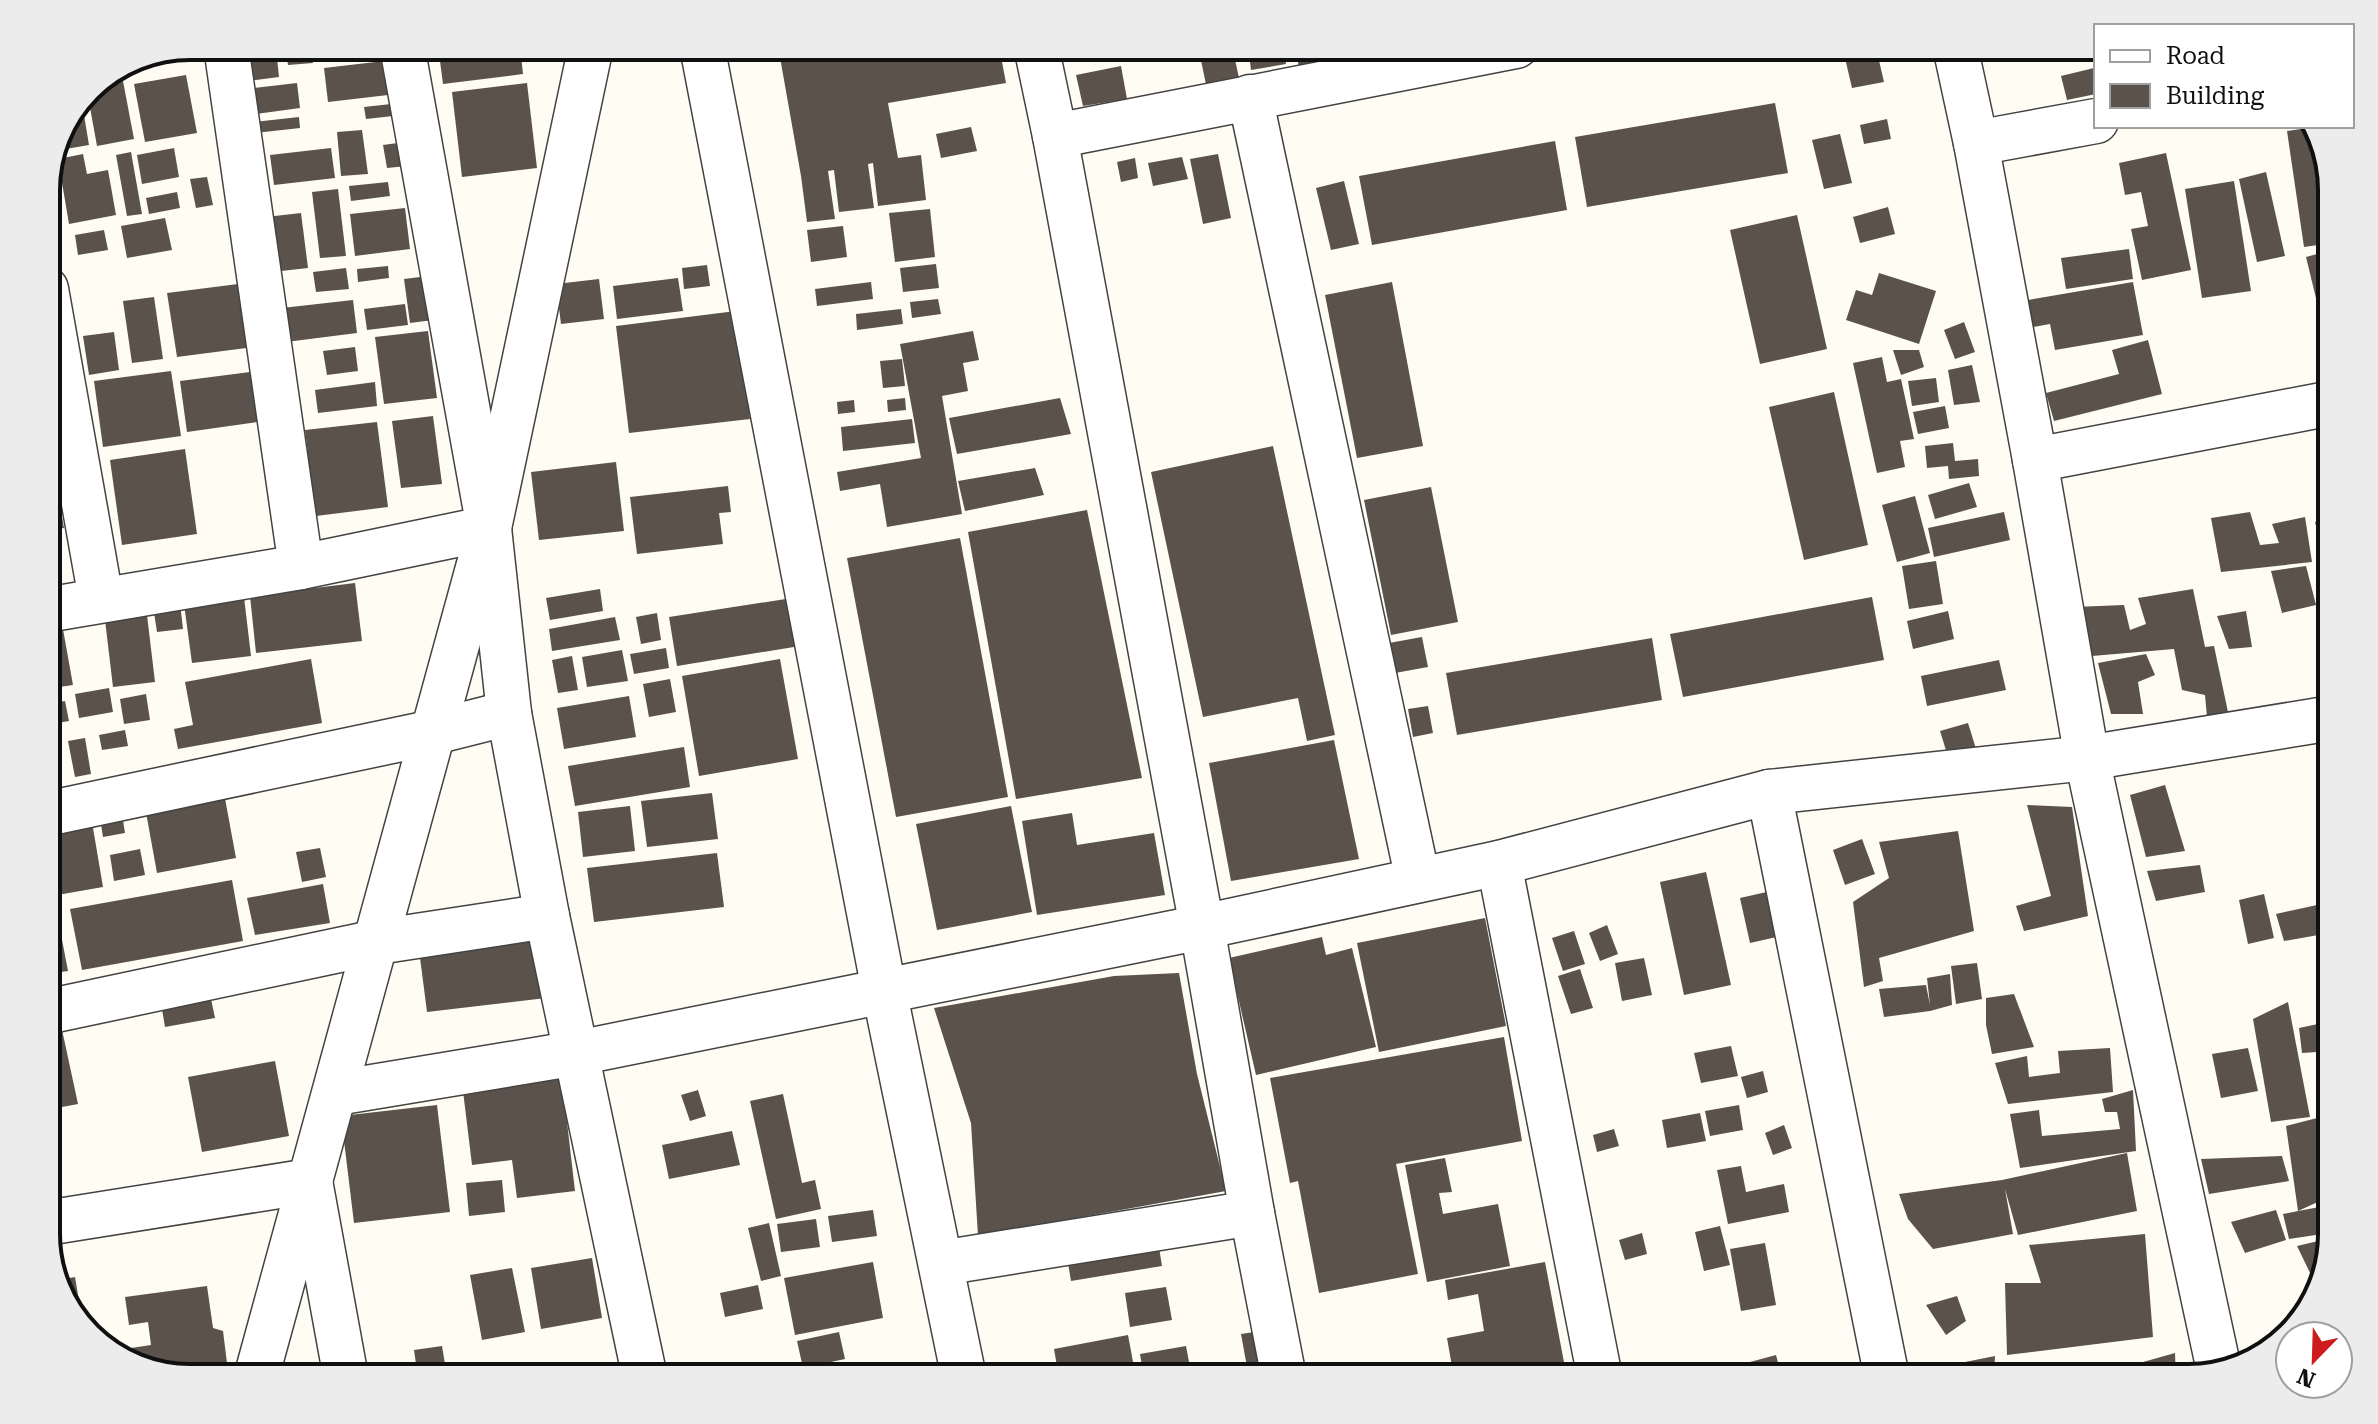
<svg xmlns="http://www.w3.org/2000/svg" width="2378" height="1424" font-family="'Roboto Serif',serif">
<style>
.building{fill:#5a524b}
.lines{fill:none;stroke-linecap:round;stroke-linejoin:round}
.minor-casing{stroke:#434343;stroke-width:47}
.minor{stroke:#fff;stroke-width:44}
.rim{fill:none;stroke:#101010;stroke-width:4}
</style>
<rect width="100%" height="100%" fill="#fffdf3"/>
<!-- building -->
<g class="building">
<path d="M285,46H311L313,63L288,65Z"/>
<path d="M322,46H353V48L323,51Z"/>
<path d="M438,46H520L523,74L443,84Z"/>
<path d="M778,46H999L1006,83L888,103L898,158L921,155L926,200L878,206L873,163L868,164L874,208L839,212L834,170L828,171L835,219L807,222L801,176Z"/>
<path d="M1198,46H1232L1241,87L1208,94Z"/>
<path d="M1248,46H1283L1286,64L1251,70Z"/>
<path d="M1329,46H1395L1396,48L1332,59Z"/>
<path d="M188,47L189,52L125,64L136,57Z"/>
<path d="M1311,47L1314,65L1299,68L1296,49Z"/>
<path d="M276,48L279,77L239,82L235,53Z"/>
<path d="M1877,52L1884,82L1852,88L1845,58Z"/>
<path d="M384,61L388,95L328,102L324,68Z"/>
<path d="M1121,66L1127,99L1083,106L1076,75Z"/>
<path d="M2094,68L2096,94L2067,100L2061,76Z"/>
<path d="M186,75L197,133L145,142L134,84Z"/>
<path d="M123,81L134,139L97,146L87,91L89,88Z"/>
<path d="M297,83L300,108L248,115L245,89Z"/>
<path d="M527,83L537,168L462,177L452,92Z"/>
<path d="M82,103L89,145L60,150Z"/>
<path d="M400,103L402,115L366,119L364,107Z"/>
<path d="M1775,103L1788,173L1587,207L1575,137Z"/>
<path d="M299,117L300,128L255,133L254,122Z"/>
<path d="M1887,119L1891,139L1864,144L1860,125Z"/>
<path d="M971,127L977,151L941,158L936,134Z"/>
<path d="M2315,127L2329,213H2332V243L2304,247L2287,131Z"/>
<path d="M362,130L368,174L341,176L337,132Z"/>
<path d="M1840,134L1852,183L1824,189L1812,140Z"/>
<path d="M1555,141L1567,210L1372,245L1359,176Z"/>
<path d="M405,142L407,166L387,168L383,145Z"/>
<path d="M174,148L179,177L142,184L137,155Z"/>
<path d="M331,148L335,178L274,185L270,155Z"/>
<path d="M131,152L142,214L127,216L116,155Z"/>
<path d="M2166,153L2191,270L2142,280L2131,229L2148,226L2141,192L2125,195L2119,163Z"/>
<path d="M83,154L87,174L108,170L116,215L69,224L58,159Z"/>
<path d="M1218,154L1231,218L1203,224L1190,159Z"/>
<path d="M1182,157L1188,179L1153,186L1148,163Z"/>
<path d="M1135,158L1138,178L1121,182L1117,162Z"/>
<path d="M2266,172L2285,256L2257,262L2239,179Z"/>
<path d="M207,177L213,205L196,208L190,179Z"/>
<path d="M1344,181L1359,244L1331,250L1316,188Z"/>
<path d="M2234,181L2251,291L2202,298L2185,189Z"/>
<path d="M388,182L390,196L351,201L349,186Z"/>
<path d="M338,189L346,256L320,258L312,192Z"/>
<path d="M177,192L180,208L149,214L146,198Z"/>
<path d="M1888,207L1895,234L1860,243L1853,217Z"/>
<path d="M405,208L410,249L355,256L350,214Z"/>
<path d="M930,209L935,257L895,262L889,213Z"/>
<path d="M301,213L308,268L272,272L266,217Z"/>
<path d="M1797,215L1827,349L1760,364L1730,230Z"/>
<path d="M165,218L172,250L127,258L121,226Z"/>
<path d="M843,226L847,257L811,262L807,230Z"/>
<path d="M104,230L108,250L78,255L75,235Z"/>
<path d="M2129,249L2133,279L2066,289L2061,258Z"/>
<path d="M2332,250V360H2331L2306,257Z"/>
<path d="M936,264L939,288L903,292L900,268Z"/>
<path d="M707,265L710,286L684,289L682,268Z"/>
<path d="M388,266L389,278L358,282L357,269Z"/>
<path d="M346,268L349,289L316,292L313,272Z"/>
<path d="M1879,273L1936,291L1919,344L1846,320L1856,290L1872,295Z"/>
<path d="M436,275L441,319L410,323L404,279Z"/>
<path d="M678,278L683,311L617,319L613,286Z"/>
<path d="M599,279L604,319L561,324L556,284Z"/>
<path d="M871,282L873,299L817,306L815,289Z"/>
<path d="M1392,282L1423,446L1357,458L1325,295Z"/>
<path d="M2133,282L2143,335L2055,350L2050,324L2027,328L2022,301Z"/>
<path d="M246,283L254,347L177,357L167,293Z"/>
<path d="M154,297L163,359L132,363L123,301Z"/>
<path d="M938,299L941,314L912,318L910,302Z"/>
<path d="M353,300L357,333L286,342L282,308Z"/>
<path d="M405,304L408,325L367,330L364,309Z"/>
<path d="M901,309L903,324L857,330L856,314Z"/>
<path d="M736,311L750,419L629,433L616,326Z"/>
<path d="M1964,322L1975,352L1955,359L1944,330Z"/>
<path d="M428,331L437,398L384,404L375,337Z"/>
<path d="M973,331L979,360L963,363L968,391L942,396L962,514L887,527L880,484L840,491L837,472L921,458L900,344Z"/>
<path d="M114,332L119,370L89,375L83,336Z"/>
<path d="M2148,340L2162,394L2054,421L2046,393L2119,374L2112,350Z"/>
<path d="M355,347L358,371L327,375L323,351Z"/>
<path d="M1893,350H1919L1924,367L1901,375Z"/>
<path d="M1882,357L1887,382L1901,379L1914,439L1900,441L1905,467L1877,473L1853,363Z"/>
<path d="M902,359L905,386L883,388L880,361Z"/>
<path d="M1972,365L1980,402L1954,405L1948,370Z"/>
<path d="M171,371L181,436L103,447L94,381Z"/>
<path d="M257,371L264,421L187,432L180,381Z"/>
<path d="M1936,378L1939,402L1912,406L1908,381Z"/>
<path d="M375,382L377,406L318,413L315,390Z"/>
<path d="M1834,392L1868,545L1804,560L1769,407Z"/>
<path d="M905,398L906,410L888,412L887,400Z"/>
<path d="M1060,398L1071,434L957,454L949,418Z"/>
<path d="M854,400L855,412L838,414L837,402Z"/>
<path d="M1945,406L1949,428L1918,434L1913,412Z"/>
<path d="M433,416L442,484L401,488L392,421Z"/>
<path d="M912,419L915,443L843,451L841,427Z"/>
<path d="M377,422L388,507L316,516L305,430Z"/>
<path d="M1953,443L1955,461L1978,459L1979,476L1949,479L1948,466L1927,468L1925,446Z"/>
<path d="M1273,446L1335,735L1307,741L1298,698L1203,717L1151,472Z"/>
<path d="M185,449L197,534L122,545L110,460Z"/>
<path d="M616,462L624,531L539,540L531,472Z"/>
<path d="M1035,468L1044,495L965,511L958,481Z"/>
<path d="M1969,483L1977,507L1935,519L1928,495Z"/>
<path d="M728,486L731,512L719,513L723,544L637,554L630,497Z"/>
<path d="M1431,487L1458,622L1391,635L1364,500Z"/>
<path d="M1915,496L1930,553L1897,562L1882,505Z"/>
<path d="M60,505L64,528L46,531V507Z"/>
<path d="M1087,510L1142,778L1016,799L968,532Z"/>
<path d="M2004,512L2010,540L1934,557L1928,528Z"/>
<path d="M2250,512L2260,545L2279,543L2272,524L2305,517L2312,562L2221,572L2211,518Z"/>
<path d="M2332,518V555L2323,554L2315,522Z"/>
<path d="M960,538L1008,797L896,817L847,558Z"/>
<path d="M1936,561L1943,604L1909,609L1902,566Z"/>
<path d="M2332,564V627H2331L2317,568Z"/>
<path d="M2306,566L2316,605L2282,613L2271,571Z"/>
<path d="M355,583L362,641L256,653L250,596Z"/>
<path d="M600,589L603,611L550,620L546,598Z"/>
<path d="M2193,589L2205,647L2214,646L2228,712L2207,717L2205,695L2182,690L2174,649L2092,656L2075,607L2124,605L2130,630L2146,624L2138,598Z"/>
<path d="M244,597L251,656L192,663L184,604Z"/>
<path d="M1872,597L1884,660L1683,697L1670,634Z"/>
<path d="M792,598L800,646L677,666L669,617Z"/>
<path d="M180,603L183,629L157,632L153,606Z"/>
<path d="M1948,611L1954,639L1913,649L1907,621Z"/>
<path d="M2246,611L2252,647L2229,649L2217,616Z"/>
<path d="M657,613L661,640L641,644L636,617Z"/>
<path d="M147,615L155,682L113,687L105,620Z"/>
<path d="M615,617L620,640L552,651L549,629Z"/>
<path d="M61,618L73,685L46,689V621Z"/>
<path d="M1422,637L1428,667L1395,673L1389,643Z"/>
<path d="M1652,638L1662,700L1457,735L1446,673Z"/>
<path d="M666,648L669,668L634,674L630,654Z"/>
<path d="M622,650L628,681L587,687L582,657Z"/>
<path d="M2146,654L2155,675L2138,682L2143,714H2111L2098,663Z"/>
<path d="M572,656L578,690L558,693L552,660Z"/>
<path d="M311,659L322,723L178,749L174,729L193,725L185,682Z"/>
<path d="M780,659L798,759L699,776L682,676Z"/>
<path d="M1999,660L2006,690L1927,706L1921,676Z"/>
<path d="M670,679L676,712L649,717L643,684Z"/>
<path d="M109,688L113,712L79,718L75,694Z"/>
<path d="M146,694L150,720L124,724L120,699Z"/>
<path d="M629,696L636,737L564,749L557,708Z"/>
<path d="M65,701L69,721L46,725V704Z"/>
<path d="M1428,706L1433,733L1413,737L1408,709Z"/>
<path d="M1968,723L1977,752L1949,760L1940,731Z"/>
<path d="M125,730L128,746L102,750L99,735Z"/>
<path d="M56,734L61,763L46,766V736Z"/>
<path d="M85,738L91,774L75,777L68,741Z"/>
<path d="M1334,740L1359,859L1231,881L1209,763Z"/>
<path d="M684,747L690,787L575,806L568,766Z"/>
<path d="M2165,785L2185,851L2146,857L2130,795Z"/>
<path d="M224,793L236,858L157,873L145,807Z"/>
<path d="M712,793L718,839L647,847L641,801Z"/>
<path d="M2027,805L2072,807L2088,916L2024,931L2016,906L2051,896Z"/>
<path d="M630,806L635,851L583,857L578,812Z"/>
<path d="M1011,806L1032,912L937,930L916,824Z"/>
<path d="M1072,813L1077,845L1154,833L1165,895L1037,915L1022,821Z"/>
<path d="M122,814L125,833L103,837L100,818Z"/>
<path d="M92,822L103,887L46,897V831Z"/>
<path d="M1958,831L1974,931L1879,958L1883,981L1864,987L1853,902L1889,878L1879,842Z"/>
<path d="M1862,839L1875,874L1845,885L1833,850Z"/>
<path d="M320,848L326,877L302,882L296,852Z"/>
<path d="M140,849L145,875L114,881L110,855Z"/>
<path d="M717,853L724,907L594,922L587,868Z"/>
<path d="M2200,865L2205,892L2156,901L2147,871Z"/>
<path d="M1706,872L1731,985L1684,995L1660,882Z"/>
<path d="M232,880L243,941L82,970L70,909Z"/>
<path d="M323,884L330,923L255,935L247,898Z"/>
<path d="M1771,891L1781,936L1750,943L1740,898Z"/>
<path d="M2264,894L2274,938L2248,944L2239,900Z"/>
<path d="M2332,901V933H2328L2320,902Z"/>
<path d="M55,903L68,971L46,974V905Z"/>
<path d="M2317,905L2324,934L2284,941L2276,914Z"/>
<path d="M1485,918L1506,1026L1379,1052L1357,943Z"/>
<path d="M1607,925L1618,954L1600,961L1589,933Z"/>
<path d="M537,928L546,998L427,1012L418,942Z"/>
<path d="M1574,931L1585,964L1563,971L1552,938Z"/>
<path d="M1322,937L1326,955L1352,948L1376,1047L1256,1075L1229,958Z"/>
<path d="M1644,958L1652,995L1622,1001L1615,963Z"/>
<path d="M1977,963L1982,999L1956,1004L1951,966Z"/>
<path d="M1580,969L1593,1008L1571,1014L1558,976Z"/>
<path d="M1179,973L1197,1074L1226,1191L978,1236L971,1123L934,1008L1114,976Z"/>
<path d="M1950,974L1952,1005L1930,1011L1884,1017L1879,989L1926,985L1930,1005L1927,978Z"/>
<path d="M210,994L215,1018L165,1027L161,1003Z"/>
<path d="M2014,994L2034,1047L1992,1054L1986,1025V998Z"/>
<path d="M2288,1002L2310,1117L2271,1122L2253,1019Z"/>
<path d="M2332,1021V1051L2302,1053L2299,1028Z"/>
<path d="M61,1025L78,1104L46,1110V1028Z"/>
<path d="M1504,1037L1522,1141L1396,1164L1418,1274L1319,1293L1298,1181L1290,1183L1270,1078Z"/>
<path d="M1731,1046L1738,1076L1701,1083L1694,1053Z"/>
<path d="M2110,1048L2113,1092L2008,1104L1995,1063L2027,1056L2029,1077L2060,1073L2058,1051Z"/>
<path d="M2248,1048L2258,1091L2221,1098L2212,1054Z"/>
<path d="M275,1061L289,1136L202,1152L188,1077Z"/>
<path d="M1763,1071L1768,1092L1747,1098L1741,1077Z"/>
<path d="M562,1079L575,1191L517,1198L512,1160L472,1165L463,1091Z"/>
<path d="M698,1090L706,1116L690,1121L681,1095Z"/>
<path d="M2133,1090L2136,1151L2020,1168L2010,1114L2039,1110L2042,1136L2120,1129L2117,1112H2105L2102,1099Z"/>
<path d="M783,1094L802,1183L815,1180L821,1209L776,1219L750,1101Z"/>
<path d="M437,1105L450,1212L354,1223L341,1116Z"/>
<path d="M1739,1105L1743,1130L1710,1136L1705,1111Z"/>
<path d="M1700,1113L1706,1141L1667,1148L1662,1120Z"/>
<path d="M2321,1117L2331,1196L2298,1211L2325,1206L2329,1233L2289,1239L2283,1214L2298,1211L2286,1126Z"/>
<path d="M1784,1125L1792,1148L1773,1155L1765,1133Z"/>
<path d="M1614,1129L1619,1146L1597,1152L1593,1135Z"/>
<path d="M732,1131L740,1165L669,1179L662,1145Z"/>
<path d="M2127,1153L2137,1211L2018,1235L2005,1189L2013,1234L1933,1249L1908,1219L1899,1194L2002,1180Z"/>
<path d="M2282,1156L2289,1181L2209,1194L2201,1159Z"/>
<path d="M1445,1158L1452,1192L1439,1193L1443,1214L1498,1204L1510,1266L1427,1282L1405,1165Z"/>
<path d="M1741,1166L1746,1192L1784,1184L1789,1212L1728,1224L1717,1170Z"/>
<path d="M502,1180L505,1212L469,1216L466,1183Z"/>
<path d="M873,1210L877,1236L832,1242L828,1216Z"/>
<path d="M2276,1210L2286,1240L2245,1253L2231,1222Z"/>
<path d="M816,1219L820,1247L781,1252L777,1224Z"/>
<path d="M769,1223L781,1276L761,1281L748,1228Z"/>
<path d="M1720,1226L1730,1265L1704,1271L1695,1232Z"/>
<path d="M1642,1233L1647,1254L1625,1260L1619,1240Z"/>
<path d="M2145,1234L2153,1337L2007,1355L2005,1283H2041L2029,1245Z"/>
<path d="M1157,1235L1162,1266L1071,1281L1066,1251Z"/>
<path d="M2331,1238L2320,1277L2313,1279L2297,1246Z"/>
<path d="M1765,1243L1776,1305L1741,1311L1730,1249Z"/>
<path d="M592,1258L602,1318L541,1329L531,1268Z"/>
<path d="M873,1262L883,1318L795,1335L784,1278Z"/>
<path d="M1545,1262L1567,1378H1454L1447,1338L1484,1331L1478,1294L1448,1300L1445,1280Z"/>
<path d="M512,1268L525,1332L482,1340L470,1275Z"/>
<path d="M75,1277L80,1307L68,1309L58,1280Z"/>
<path d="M758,1285L763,1309L725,1317L720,1293Z"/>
<path d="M207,1286L213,1328L223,1331L228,1371L184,1376L130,1362L128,1359L131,1348L151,1345L148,1322L129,1325L125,1297Z"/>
<path d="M1166,1287L1172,1320L1130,1327L1125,1293Z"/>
<path d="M2316,1292L2312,1306L2307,1311L2306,1294Z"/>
<path d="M1957,1296L1966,1321L1946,1335L1926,1305Z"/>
<path d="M1268,1330L1276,1378H1249L1241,1334Z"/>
<path d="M839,1332L845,1359L803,1368L797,1341Z"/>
<path d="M1128,1335L1136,1378H1059L1054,1349Z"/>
<path d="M2280,1339L2260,1358L2253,1360L2249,1349Z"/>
<path d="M442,1346L447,1376L418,1378L414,1350Z"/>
<path d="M1186,1346L1192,1378H1144L1140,1354Z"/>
<path d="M2175,1353L2176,1378H2146L2143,1362Z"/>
<path d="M1776,1355L1782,1378H1755L1750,1362Z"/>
<path d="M1995,1356L1994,1377L1991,1378H1951L1945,1366Z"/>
<path d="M1744,1372L1746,1378H1717V1376Z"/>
</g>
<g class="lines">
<!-- minor casing -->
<g class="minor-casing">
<g id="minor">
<path d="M226,46L301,567"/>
<path d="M402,46L489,528L509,713L547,916L645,1378"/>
<path d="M702,46L884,990L964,1378"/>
<path d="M1036,46L1055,136L1202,927L1252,1213L1284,1378"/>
<path d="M1955,46L1976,143L2035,460L2087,758L2219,1370"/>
<path d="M1250,97L1418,880"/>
<path d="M1055,136L1516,46"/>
<path d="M1976,143L2096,121"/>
<path d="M46,289L101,599"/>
<path d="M2035,460L2332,403"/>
<path d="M46,610L301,567L489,528"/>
<path d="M1769,792L1887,1378"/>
<path d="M46,814L434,732L509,713"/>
<path d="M1499,863L1600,1378"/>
<path d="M46,1012L377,942L547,916"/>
<path d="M336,1093L577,1053L1202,927L1499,863L1769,792L2087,758L2332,718"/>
<path d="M46,1223L310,1181L346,1378"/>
<path d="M941,1263L1252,1213"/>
<path d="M256,1378L489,528L591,46"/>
</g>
</g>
<!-- minor -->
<use href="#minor" class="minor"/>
</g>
<!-- crop -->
<path d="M0 0H2378V1424H0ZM190 60H2188A130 130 0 0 1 2318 190V1234A130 130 0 0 1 2188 1364H190A130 130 0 0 1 60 1234V190A130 130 0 0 1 190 60Z" fill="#ececec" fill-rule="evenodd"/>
<path class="rim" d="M190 60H2188A130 130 0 0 1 2318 190V1234A130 130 0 0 1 2188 1364H190A130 130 0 0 1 60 1234V190A130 130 0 0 1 190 60Z"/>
<!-- legend -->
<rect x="2094" y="24" width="260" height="104" fill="#ffffff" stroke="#9f9f9f" stroke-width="2"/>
<rect x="2110" y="50" width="40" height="12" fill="#ffffff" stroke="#9f9f9f" stroke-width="2"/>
<text x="2166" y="64" font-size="24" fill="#101010">Road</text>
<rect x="2110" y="84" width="40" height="24" fill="#5a524b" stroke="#9f9f9f" stroke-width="2"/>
<text x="2166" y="104" font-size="24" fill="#101010">Building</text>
<!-- north arrow -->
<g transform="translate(2314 1360) rotate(203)"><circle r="38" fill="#ffffff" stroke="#9f9f9f" stroke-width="2"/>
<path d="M0-6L14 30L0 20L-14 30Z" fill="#ce1b1b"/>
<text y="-12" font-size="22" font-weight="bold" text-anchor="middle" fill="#101010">N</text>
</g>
</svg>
